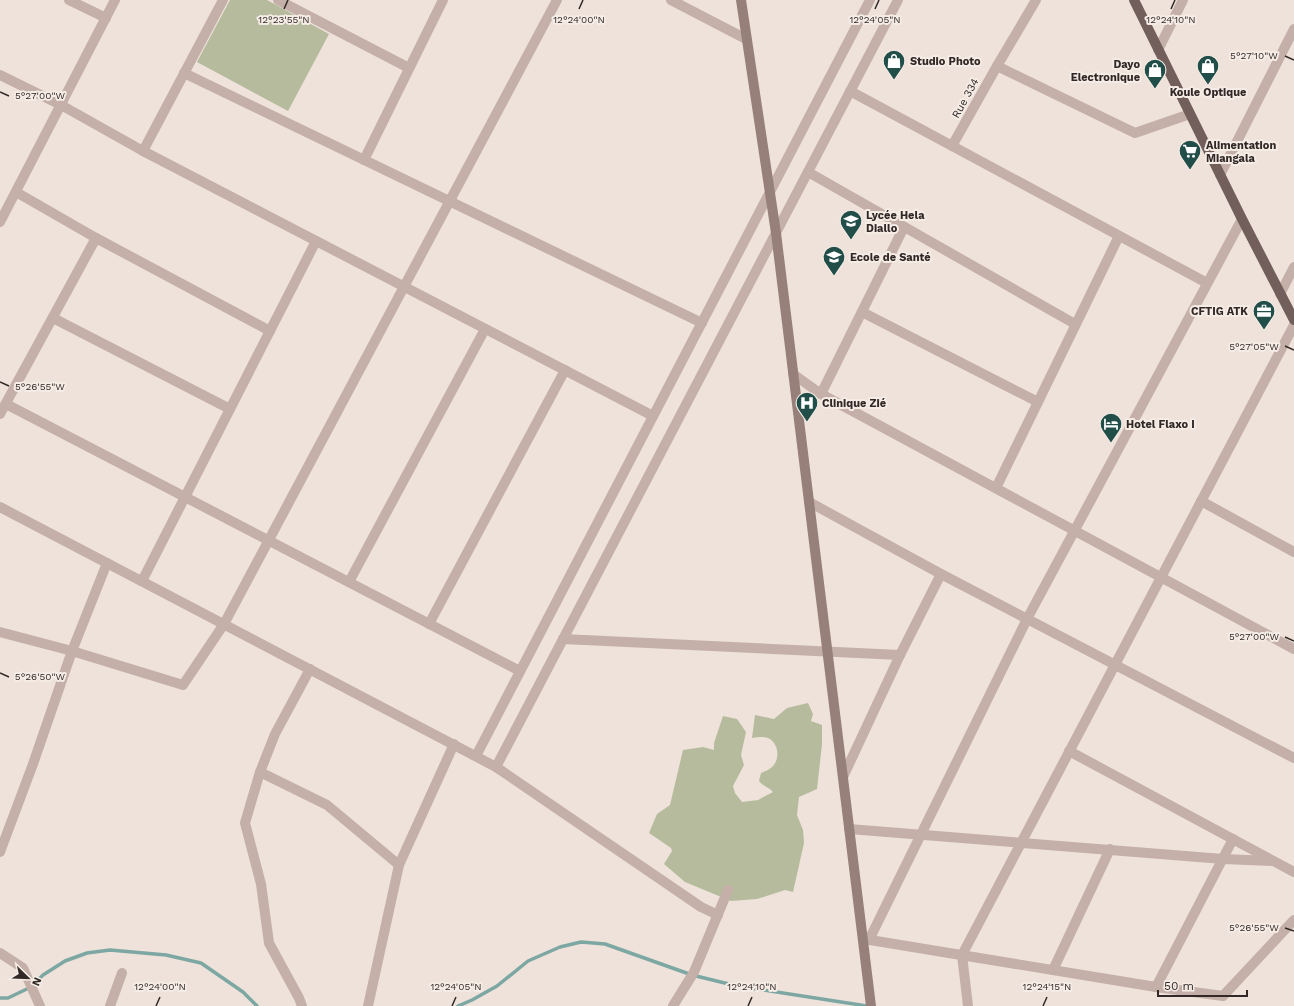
<svg xmlns="http://www.w3.org/2000/svg" width="1294" height="1006" font-family="'Work Sans',sans-serif">
<style>
.green{fill:#b5bb9c}
.lines{fill:none;stroke-linecap:round;stroke-linejoin:round}
.stream{stroke:#7da7a2;stroke-width:3.5}
.street{stroke:#c4b0a8;stroke-width:10}
.secondary{stroke:#97807a;stroke-width:10}
.primary{stroke:#725e5a;stroke-width:10}
.ticks{fill:none;stroke:#322927;stroke-width:1.5}
.labels{text-anchor:middle;stroke-width:4;stroke-linejoin:round;paint-order:stroke}
.poi-label{font-size:11px;font-weight:bold;fill:#322927;stroke:#f6ece6;text-anchor:start}
.street-label{font-size:11px;fill:#322927;stroke:#f6ece6}
.ticks-label{font-size:10px;text-anchor:middle;fill:#322927;stroke:#f6ece6;stroke-width:4;stroke-linejoin:round;paint-order:stroke}
</style>
<rect width="100%" height="100%" fill="#eee2da"/>
<!-- green -->
<g class="green">
<path d="M230,0H267L329,34L288,111L197,62Z"/>
<path d="M808,703L813,714L811,721L822,725V744L817,789L799,797L797,815L803,830L804,843L793,892L785,890L757,899L731,901L685,882L664,864L672,851L671,848L649,833L657,814L670,805L683,750L703,747L714,750V743L723,716L737,719L746,732L741,755L744,765L733,786L735,793L742,802L758,800L773,792C769,787 763,786 759,781L761,773C765,771 769,770 772,767C780,760 779,745 770,739C765,736 758,737 752,738L755,715L774,719L787,708Z"/>
</g>
<g class="lines">
<!-- stream -->
<g class="stream">
<path d="M0,998H8L31,987L43,975L65,961L87,953L110,950L166,955L201,963L243,992L257,1006"/>
<path d="M458,1006L472,1000L497,986L528,961L560,947L581,942L605,944L692,975L737,986L867,1006"/>
</g>
<!-- street -->
<g class="street">
<path d="M69,0L106,18"/>
<path d="M278,0L409,68"/>
<path d="M671,0L746,39"/>
<path d="M1158,50L1183,0"/>
<path d="M997,66L1135,133L1190,114"/>
<path d="M184,73L702,323"/>
<path d="M0,75L61,105L143,151L653,416"/>
<path d="M850,91L1207,283"/>
<path d="M952,146L997,66L1036,0"/>
<path d="M143,151L223,0"/>
<path d="M364,160L443,0"/>
<path d="M808,172L1075,324"/>
<path d="M1220,175L1294,29"/>
<path d="M16,192L96,238L270,331"/>
<path d="M0,222L115,0"/>
<path d="M1280,294L1294,267"/>
<path d="M862,312L1038,402"/>
<path d="M53,318L230,409"/>
<path d="M793,374L821,394L1294,649"/>
<path d="M821,394L904,227"/>
<path d="M6,404L520,671"/>
<path d="M0,414L96,238"/>
<path d="M996,488L1119,236"/>
<path d="M1201,501L1294,552"/>
<path d="M809,502L941,574L1294,758"/>
<path d="M0,507L496,767L701,907L718,915"/>
<path d="M142,581L316,241"/>
<path d="M349,582L485,329"/>
<path d="M429,624L565,370"/>
<path d="M0,632L72,651L183,685L224,624L557,0"/>
<path d="M563,639L900,655"/>
<path d="M1069,751L1294,872"/>
<path d="M476,756L870,0"/>
<path d="M496,767L898,0"/>
<path d="M260,772L327,805L399,865"/>
<path d="M843,777L900,655L941,574"/>
<path d="M849,829L1223,859L1273,861"/>
<path d="M0,852L33,764L72,651L107,563"/>
<path d="M864,939L1156,987L1223,996L1294,920"/>
<path d="M869,940L1027,619L1242,219"/>
<path d="M0,953L23,968L40,1006"/>
<path d="M1053,970L1110,849"/>
<path d="M1156,987L1233,839"/>
<path d="M110,1006L122,973"/>
<path d="M302,1006L299,998L269,943L261,884L245,823L260,772L275,734L310,669"/>
<path d="M368,1006L399,865L454,744"/>
<path d="M673,1006L694,972L728,890"/>
<path d="M968,1006L962,955L1294,325"/>
</g>
<!-- secondary -->
<path class="secondary" d="M741,0L776,233L871,1006"/>
<!-- primary -->
<path class="primary" d="M1134,0L1242,219L1294,320"/>
</g>
<!-- ticks -->
<path class="ticks" d="M284,9L288,0M579,9L583,0M875,9L879,0M1171,9L1175,0M1285,56L1294,60M0,92L9,96M1285,346L1294,350M0,382L9,386M1285,637L1294,641M0,673L9,677M1285,928L1294,931M156,1006L160,997M452,1006L456,997M748,1006L752,997M1043,1006L1047,997"/>
<!-- icons -->
<defs>
<g id="shop-pin" transform="scale(1.15)"><path d="M0 17L-7.5 6A9.5 9.5 0 1 1 7.5 6Z" fill="#224e4a" stroke="#f6ece6"/><path d="M-5-2.5h2.3a2.7 3.5 0 0 1 5.4 0H5L5.5 6h-11ZM-1.5-2.5h3a1.5 2.3 0 0 0-3 0Z" fill="#fff"/></g>
<g id="supermarket-pin" transform="scale(1.15)"><path d="M0 17L-7.5 6A9.5 9.5 0 1 1 7.5 6Z" fill="#224e4a" stroke="#f6ece6"/><path d="M-6-5.5h2.5l.6 2H6L4.5 2H-2.5L-4.4-4H-6ZM-1.5 3.2a1.3 1.3 0 1 0 .1 0ZM3 3.2a1.3 1.3 0 1 0 .1 0Z" fill="#fff"/></g>
<g id="school-pin" transform="scale(1.15)"><path d="M0 17L-7.5 6A9.5 9.5 0 1 1 7.5 6Z" fill="#224e4a" stroke="#f6ece6"/><path d="M0-5L7-2L0 1L-7-2ZM-4 1L0 2.5L4 1V4Q0 6-4 4Z" fill="#fff"/></g>
<g id="office-pin" transform="scale(1.15)"><path d="M0 17L-7.5 6A9.5 9.5 0 1 1 7.5 6Z" fill="#224e4a" stroke="#f6ece6"/><path d="M-6-3h4V-5.5h4V-3h4V5H-6ZM-1-4.5V-3h2v-1.5ZM-6 0V1H6V0Z" fill="#fff"/></g>
<g id="hospital-pin" transform="scale(1.15)"><path d="M0 17L-7.5 6A9.5 9.5 0 1 1 7.5 6Z" fill="#224e4a" stroke="#f6ece6"/><path d="M-5-5h3v3.5h4V-5h3V5h-3V1.5h-4V5h-3Z" fill="#fff"/></g>
<g id="hotel-pin" transform="scale(1.15)"><path d="M0 17L-7.5 6A9.5 9.5 0 1 1 7.5 6Z" fill="#224e4a" stroke="#f6ece6"/><path d="M-6-4.5h1.5V1H6V5H4.5V3h-9V5H-6ZM-4 0a1.8 1.8 0 1 1 3.6 0ZM.5 0V-2.5h3Q6-2.5 6 0Z" fill="#fff"/></g>
</defs>
<g fill-rule="evenodd">
<use href="#shop-pin" x="894" y="61"/>
<use href="#shop-pin" x="1208" y="66"/>
<use href="#shop-pin" x="1155" y="70"/>
<use href="#supermarket-pin" x="1190" y="151"/>
<use href="#school-pin" x="851" y="221"/>
<use href="#school-pin" x="834" y="257"/>
<use href="#office-pin" x="1264" y="311"/>
<use href="#hospital-pin" x="807" y="403"/>
<use href="#hotel-pin" x="1111" y="424"/>
</g>
<g class="labels">
<!-- poi labels -->
<g class="poi-label">
<text x="910" y="65">Studio Photo</text>
<text x="1140" y="68" text-anchor="end">Dayo<tspan x="1140" dy="13">Electronique</tspan></text>
<text x="1208" y="96" text-anchor="middle">Koule Optique</text>
<text x="1206" y="149">Alimentation<tspan x="1206" dy="13">Miangala</tspan></text>
<text x="866" y="219">Lycée Hela<tspan x="866" dy="13">Diallo</tspan></text>
<text x="850" y="261">Ecole de Santé</text>
<text x="1248" y="315" text-anchor="end">CFTIG ATK</text>
<text x="822" y="407">Clinique Zié</text>
<text x="1126" y="428">Hotel Flaxo I</text>
</g>
<!-- street labels -->
<g class="street-label">
<text transform="translate(965 98) rotate(-61)" y="4">Rue 334</text>
</g>
</g>
<g class="ticks-label">
<text x="284" y="23">12°23'55"N</text>
<text x="579" y="23">12°24'00"N</text>
<text x="875" y="23">12°24'05"N</text>
<text x="1171" y="23">12°24'10"N</text>
<text x="1254" y="59">5°27'10"W</text>
<text x="40" y="99">5°27'00"W</text>
<text x="1254" y="350">5°27'05"W</text>
<text x="40" y="390">5°26'55"W</text>
<text x="1254" y="640">5°27'00"W</text>
<text x="40" y="680">5°26'50"W</text>
<text x="1254" y="931">5°26'55"W</text>
<text x="160" y="990">12°24'00"N</text>
<text x="456" y="990">12°24'05"N</text>
<text x="752" y="990">12°24'10"N</text>
<text x="1047" y="990">12°24'15"N</text>
</g>
<!-- north arrow -->
<g transform="translate(28 978) rotate(113)" stroke="#f6ece6" stroke-width="3" paint-order="stroke">
<path d="M0-3L7 15L0 10L-7 15Z" fill="#322927"/>
<text y="-6" font-size="11" font-weight="bold" text-anchor="middle" fill="#322927">N</text>
</g>
<!-- scale -->
<path d="M1158 990v6h89v-6" fill="none" stroke="#322927" stroke-width="2"/>
<text x="1164" y="990" font-size="12" fill="#322927" stroke="#f6ece6" stroke-width="3" paint-order="stroke">50 m</text>
</svg>
